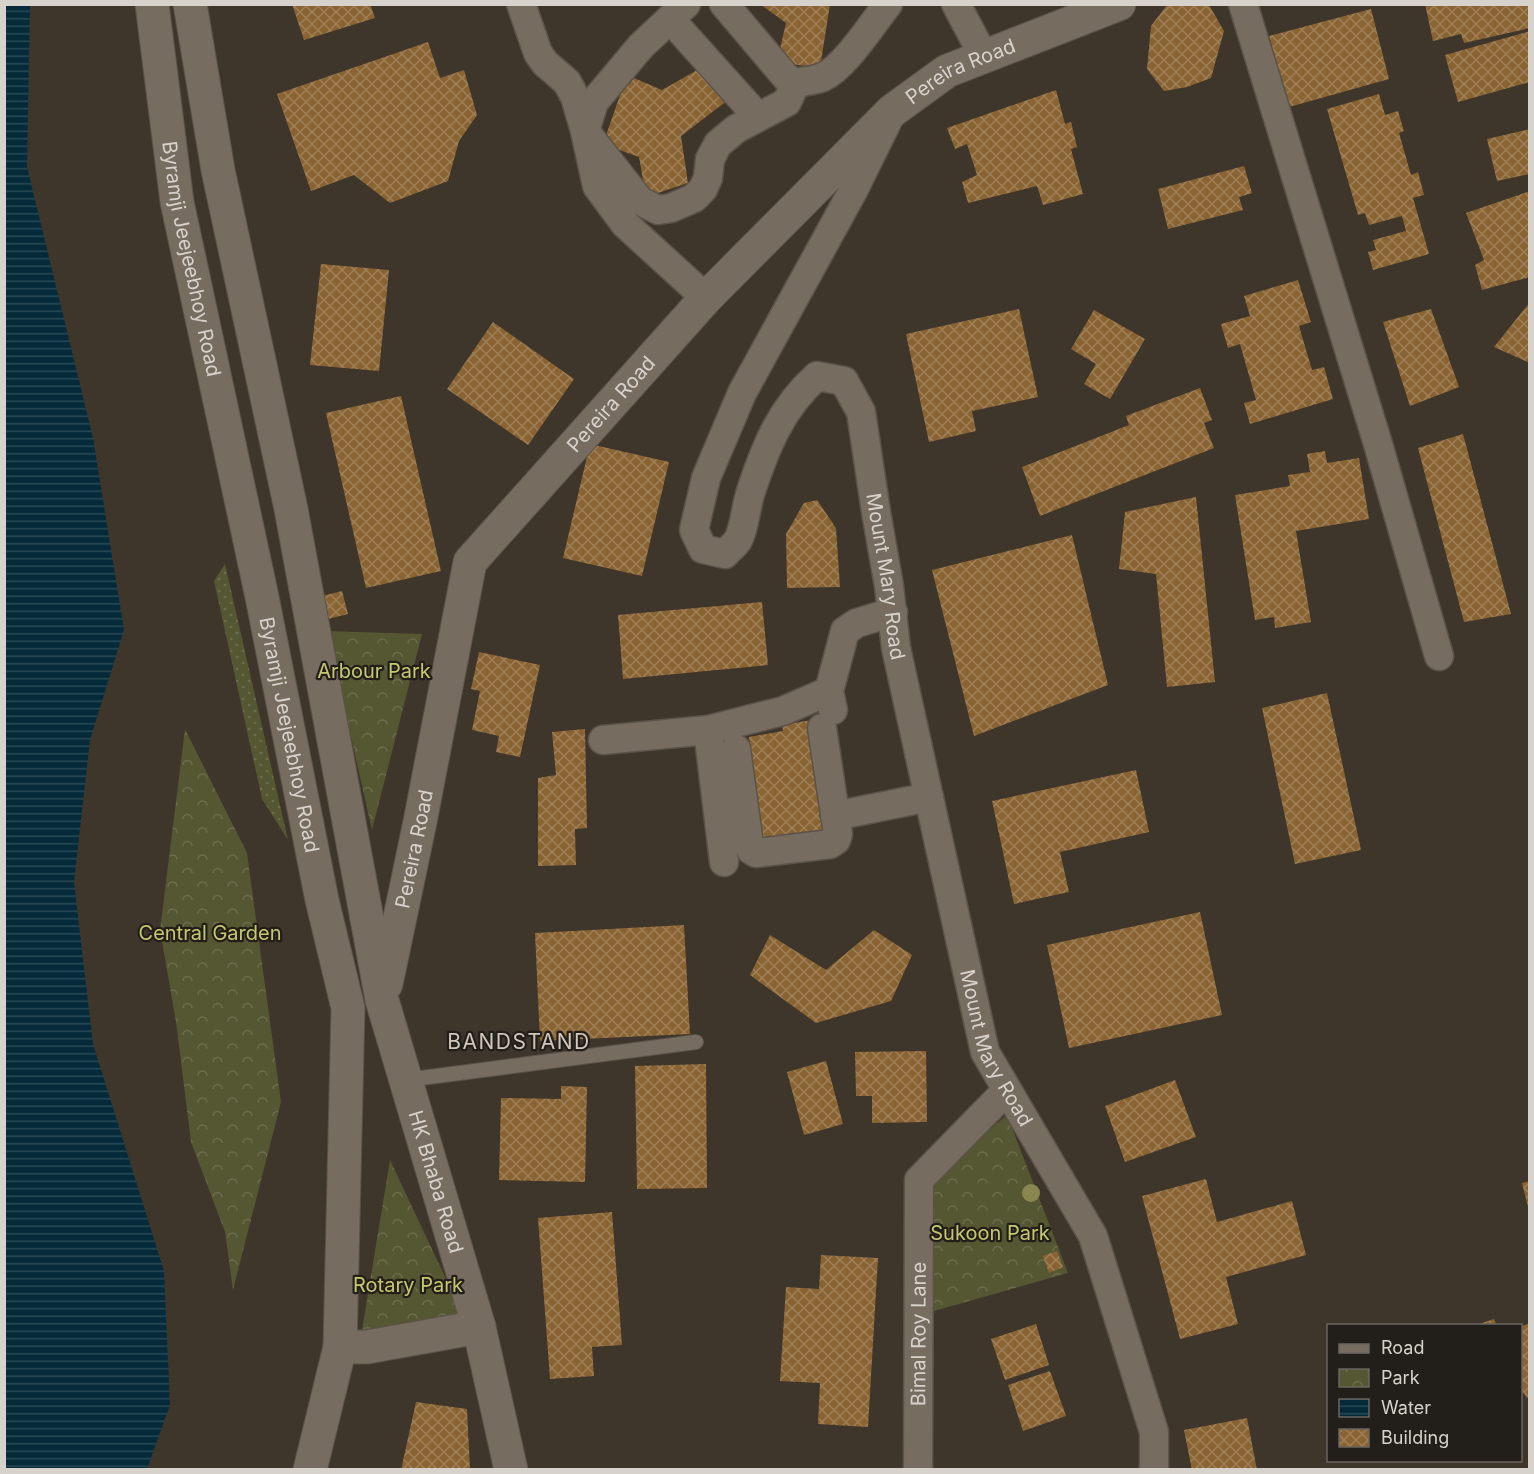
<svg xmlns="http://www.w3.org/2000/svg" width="1534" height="1474" font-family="Inter,sans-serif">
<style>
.park{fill:url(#park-crowns)}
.garden{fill:url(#garden-dots)}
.water{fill:url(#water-rules)}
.building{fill:url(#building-cross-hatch)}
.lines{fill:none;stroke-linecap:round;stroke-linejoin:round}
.service-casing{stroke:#5b534a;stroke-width:16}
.minor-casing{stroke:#5b534a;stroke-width:31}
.tertiary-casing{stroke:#5b534a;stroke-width:35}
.service{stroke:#766c60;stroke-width:14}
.minor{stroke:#766c60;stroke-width:28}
.tertiary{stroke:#766c60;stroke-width:33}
.tree{fill:#898650}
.labels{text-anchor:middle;stroke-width:4.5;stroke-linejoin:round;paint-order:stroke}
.street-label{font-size:20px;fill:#d8d2cc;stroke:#221e19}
.park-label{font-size:20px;fill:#c6c86f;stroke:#221e19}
.neighbourhood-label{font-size:21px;letter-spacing:1.5px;fill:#d1c6b9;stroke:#221e19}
</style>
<defs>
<pattern id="park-crowns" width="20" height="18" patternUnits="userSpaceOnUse" patternTransform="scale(1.5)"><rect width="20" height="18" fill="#555632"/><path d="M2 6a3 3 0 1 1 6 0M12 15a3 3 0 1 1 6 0" fill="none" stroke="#6d6d4e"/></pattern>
<pattern id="garden-dots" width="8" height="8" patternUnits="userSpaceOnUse" patternTransform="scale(1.5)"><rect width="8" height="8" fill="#555632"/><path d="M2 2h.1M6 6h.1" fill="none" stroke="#6d6d4e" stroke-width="1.8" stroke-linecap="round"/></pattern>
<pattern id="water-rules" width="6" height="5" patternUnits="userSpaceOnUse" patternTransform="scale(1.5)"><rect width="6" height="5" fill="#052b3a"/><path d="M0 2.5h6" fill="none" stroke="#294955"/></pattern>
<pattern id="building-cross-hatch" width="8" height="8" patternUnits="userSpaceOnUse" patternTransform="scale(1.5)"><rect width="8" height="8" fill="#8a6332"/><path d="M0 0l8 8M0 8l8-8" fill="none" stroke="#9f8058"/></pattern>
</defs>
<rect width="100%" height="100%" fill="#3e352b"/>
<!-- park -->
<g class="park">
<path d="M327,631L422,634L372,830Z"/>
<path d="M185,729L247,853L281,1102L233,1290L225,1232L191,1142L176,1022L160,930Z"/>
<path d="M1007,1115L1068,1273L934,1311L927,1181Z"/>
<path d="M390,1160L463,1315L362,1330Z"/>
</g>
<!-- garden -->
<path class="garden" d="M225,564L288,840L262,799L214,581Z"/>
<!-- water -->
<path class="water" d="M30,4L27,167L93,438L124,630L90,740L74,882L93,1044L164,1271L170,1405L147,1469H5L4,5Z"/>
<!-- building -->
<g class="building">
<path d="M292,4H370L375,18L304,40Z"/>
<path d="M760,4H830L820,68L777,62L786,23Z"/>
<path d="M1425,4H1530V28L1464,43L1461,34L1433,41Z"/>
<path d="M1167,5H1209L1224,31L1211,78L1187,87L1164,91L1147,69L1151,26Z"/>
<path d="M1371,9L1389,79L1289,107L1269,36Z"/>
<path d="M1530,31V82L1458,102L1445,55Z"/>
<path d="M428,42L440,78L464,70L477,115L459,141L448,181L390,203L354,175L311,191L277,94Z"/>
<path d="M706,65L728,100L681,136L688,183L646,197L639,157L603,144L627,75L662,90Z"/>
<path d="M1056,90L1065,124L1071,122L1077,147L1071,149L1083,194L1043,205L1037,186L968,203L962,182L977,175L967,144L955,149L947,128Z"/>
<path d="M1379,94L1385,115L1398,111L1404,131L1399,133L1411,175L1418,172L1424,195L1413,198L1429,254L1373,270L1368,252L1376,250L1373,240L1406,231L1402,216L1369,225L1365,213L1358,215L1327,109Z"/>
<path d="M1530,129V174L1497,181L1487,139Z"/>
<path d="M1244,166L1252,193L1239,197L1243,210L1168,229L1158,189Z"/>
<path d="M1530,191V277L1482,290L1475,265L1484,260L1466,213Z"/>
<path d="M321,264L389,270L379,371L310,365Z"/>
<path d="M1298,280L1311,322L1299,326L1312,370L1324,367L1333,399L1250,424L1244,403L1256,400L1240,344L1228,348L1221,324L1250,316L1244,296Z"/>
<path d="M1530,302V363L1494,347Z"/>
<path d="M1019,309L1038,397L972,411L976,431L929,442L906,334Z"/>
<path d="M1431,309L1459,387L1410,406L1383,322Z"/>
<path d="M1094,310L1145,339L1110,399L1084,384L1096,364L1071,349Z"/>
<path d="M493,322L574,379L528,445L447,389Z"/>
<path d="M1200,388L1212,420L1204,423L1214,448L1040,516L1022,467L1129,425L1126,416Z"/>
<path d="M401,396L441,571L366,588L326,413Z"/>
<path d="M1463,434L1511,614L1464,622L1418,448Z"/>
<path d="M590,444L669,462L642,576L563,558Z"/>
<path d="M1325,451L1327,463L1359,458L1369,519L1296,531L1311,622L1275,628L1274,617L1255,620L1235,495L1290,486L1288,475L1310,472L1307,454Z"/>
<path d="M1196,497L1215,682L1167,687L1156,574L1119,569L1125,512Z"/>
<path d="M817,500L836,528L840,587L787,588L786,534L804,503Z"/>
<path d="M1072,535L1108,685L974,736L932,570Z"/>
<path d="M342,591L348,614L328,619L322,596Z"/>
<path d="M762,602L768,665L623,679L618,615Z"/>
<path d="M479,652L540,665L520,757L496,752L499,736L472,730L480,691L471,689Z"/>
<path d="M1327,693L1361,850L1295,864L1262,708Z"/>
<path d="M812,720L828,834L760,842L749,737L783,731L782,725Z"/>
<path d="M585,729L587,828L575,829L576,865L538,866V778L556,775L552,732Z"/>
<path d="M1136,770L1149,832L1060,852L1069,892L1014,904L992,801Z"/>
<path d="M1200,912L1222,1015L1069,1048L1047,945Z"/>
<path d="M684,925L690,1034L540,1041L535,933Z"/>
<path d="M874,930L912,955L891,1001L816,1023L750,975L770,935L826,970Z"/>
<path d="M926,1051L927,1122L872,1123V1096H856L855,1052Z"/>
<path d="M826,1061L843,1124L804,1135L787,1072Z"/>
<path d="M706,1064L707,1188L637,1189L635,1066Z"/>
<path d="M1175,1080L1196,1137L1125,1162L1105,1106Z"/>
<path d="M561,1086L587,1087L585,1182L499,1180L501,1098L561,1099Z"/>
<path d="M1206,1179L1217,1222L1292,1201L1306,1255L1226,1277L1238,1324L1180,1339L1142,1196Z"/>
<path d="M1530,1181V1211H1529L1522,1183Z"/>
<path d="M612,1212L622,1345L592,1347L594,1376L550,1379L538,1218Z"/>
<path d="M1057,1251L1063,1267L1049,1273L1043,1256Z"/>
<path d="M821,1255L878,1258L868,1427L818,1424L820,1383L780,1381L786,1287L819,1289Z"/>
<path d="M1494,1319L1497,1326H1476V1325Z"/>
<path d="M1530,1323V1397L1527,1398L1520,1388V1343H1522L1520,1327Z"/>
<path d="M1036,1324L1049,1365L1005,1380L991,1339Z"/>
<path d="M1050,1371L1066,1416L1023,1431L1008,1385Z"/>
<path d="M416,1402L467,1409L470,1470H401Z"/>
<path d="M1247,1418L1257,1470H1192L1184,1430Z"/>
</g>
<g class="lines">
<!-- service casing -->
<g class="service-casing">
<path id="service" d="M406,1080L696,1042"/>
</g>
<!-- minor casing -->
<g class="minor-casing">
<g id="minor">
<path d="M521,4L538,53L545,63L567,82L575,97L585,131L640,201L658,210L671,208L694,198L703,189L708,178L710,159L718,144L736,129L787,102L792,91L791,83L724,4"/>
<path d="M686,4L641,46L594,102L585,131L597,186L625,224L706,298"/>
<path d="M956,4L984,57"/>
<path d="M1243,4L1378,444L1439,656"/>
<path d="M670,19L758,117"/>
<path d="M791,83C802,82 813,81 823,77C845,67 872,24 888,4"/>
<path id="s1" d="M887,122L854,189L742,393L706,478L694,530L703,549L725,554C729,549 735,545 738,540C745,527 746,505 751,491C766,446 781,408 817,376L844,381L861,412L876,512L889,586L896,648L985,1052L1093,1236L1154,1432V1470"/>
<path d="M833,710L829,691L845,631L857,623L893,612"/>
<path d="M708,730L724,862"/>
<path d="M603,740L708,730L783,711L829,691"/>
<path d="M736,749L749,844L751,850L756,853L830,844L836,840L838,834L822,728"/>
<path d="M835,816L929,797"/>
<path id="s2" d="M918,1470L919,1180L1007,1090"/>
</g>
</g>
<!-- tertiary casing -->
<g class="tertiary-casing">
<g id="tertiary">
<path id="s3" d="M152,4L177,202L262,597L322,900L348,1008L340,1347L310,1470"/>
<path id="s4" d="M190,4L218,170L291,509L382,1000L479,1327L511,1470"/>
<path id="s5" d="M386,984L420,822L470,562L706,298L892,111L947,71L1119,4"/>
<path d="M340,1347H367L479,1327"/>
</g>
</g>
<!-- service -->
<use href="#service" class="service"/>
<!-- minor -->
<use href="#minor" class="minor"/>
<!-- tertiary -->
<use href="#tertiary" class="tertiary"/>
</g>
<!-- trees -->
<circle class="tree" cx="1031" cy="1193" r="9"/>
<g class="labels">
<!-- street labels -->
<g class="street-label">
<text dy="7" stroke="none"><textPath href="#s5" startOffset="1128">Pereira Road</textPath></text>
<text dy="7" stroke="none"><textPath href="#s3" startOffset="258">Byramji Jeejeebhoy Road</textPath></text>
<text dy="7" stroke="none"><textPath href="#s5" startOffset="642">Pereira Road</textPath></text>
<text dy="7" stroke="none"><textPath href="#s1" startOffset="930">Mount Mary Road</textPath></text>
<text dy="7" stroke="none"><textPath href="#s3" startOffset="744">Byramji Jeejeebhoy Road</textPath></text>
<text dy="7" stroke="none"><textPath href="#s5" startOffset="138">Pereira Road</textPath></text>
<text dy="7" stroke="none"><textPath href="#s1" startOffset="1416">Mount Mary Road</textPath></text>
<text dy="7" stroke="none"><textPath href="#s4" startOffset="1204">HK Bhaba Road</textPath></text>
<text dy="7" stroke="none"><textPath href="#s2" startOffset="136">Bimal Roy Lane</textPath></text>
</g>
<!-- park labels -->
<g class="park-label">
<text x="374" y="678">Arbour Park</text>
<text x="210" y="940">Central Garden</text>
<text x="990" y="1240">Sukoon Park</text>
<text x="408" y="1292">Rotary Park</text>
</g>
<!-- neighbourhood labels -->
<g class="neighbourhood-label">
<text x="519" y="1049">BANDSTAND</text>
</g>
</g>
<!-- border -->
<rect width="1534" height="1474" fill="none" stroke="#d8d2cc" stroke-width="12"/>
<!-- legend -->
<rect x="1327" y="1324" width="195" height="138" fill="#221e19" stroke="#6b6661" stroke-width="1.5"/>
<rect x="1339" y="1344" width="30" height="9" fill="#766c60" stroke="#6b6661" stroke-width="1.5"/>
<text x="1381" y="1354" font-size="18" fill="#d8d2cc">Road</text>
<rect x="1339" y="1369" width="30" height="18" fill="url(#park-crowns)" stroke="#6b6661" stroke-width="1.5"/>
<text x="1381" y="1384" font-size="18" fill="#d8d2cc">Park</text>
<rect x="1339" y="1399" width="30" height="18" fill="url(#water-rules)" stroke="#6b6661" stroke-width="1.5"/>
<text x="1381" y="1414" font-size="18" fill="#d8d2cc">Water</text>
<rect x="1339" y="1429" width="30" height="18" fill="url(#building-cross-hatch)" stroke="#6b6661" stroke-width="1.5"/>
<text x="1381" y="1444" font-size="18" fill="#d8d2cc">Building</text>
</svg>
